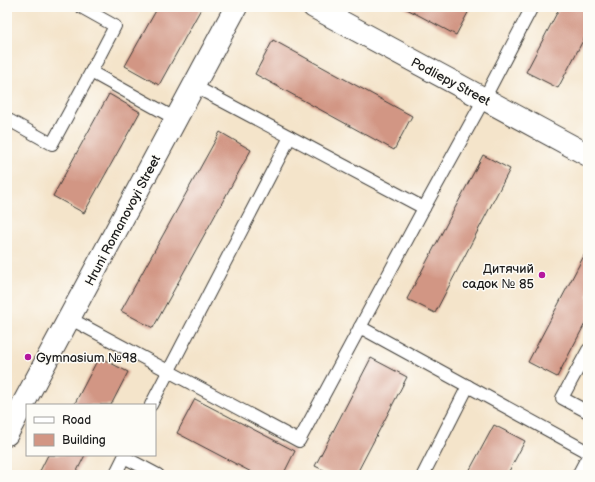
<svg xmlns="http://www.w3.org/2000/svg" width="595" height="482" font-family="'Balsamiq Sans',sans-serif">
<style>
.building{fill:#d29684}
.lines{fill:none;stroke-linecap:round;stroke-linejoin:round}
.service-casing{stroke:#3c3a36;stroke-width:14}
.minor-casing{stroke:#3c3a36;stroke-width:24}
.service{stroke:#fff;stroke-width:12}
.minor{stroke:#fff;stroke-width:22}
.poi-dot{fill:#b5179e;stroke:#fdfcf7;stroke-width:1.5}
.labels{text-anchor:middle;stroke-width:3;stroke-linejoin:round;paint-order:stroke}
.street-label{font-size:13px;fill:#1c1c1c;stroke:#fdfcf7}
.poi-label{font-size:13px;fill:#1c1c1c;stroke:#fdfcf7;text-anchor:end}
</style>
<rect width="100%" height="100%" fill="#fdfcf7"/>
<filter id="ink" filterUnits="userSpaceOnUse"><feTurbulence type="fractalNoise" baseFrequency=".025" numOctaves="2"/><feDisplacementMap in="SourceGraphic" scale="8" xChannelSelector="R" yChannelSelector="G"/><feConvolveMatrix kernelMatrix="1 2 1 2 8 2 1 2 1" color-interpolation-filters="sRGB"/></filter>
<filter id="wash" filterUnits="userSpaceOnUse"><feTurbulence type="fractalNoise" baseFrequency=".012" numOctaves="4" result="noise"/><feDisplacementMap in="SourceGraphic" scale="16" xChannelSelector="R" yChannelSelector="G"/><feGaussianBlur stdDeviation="0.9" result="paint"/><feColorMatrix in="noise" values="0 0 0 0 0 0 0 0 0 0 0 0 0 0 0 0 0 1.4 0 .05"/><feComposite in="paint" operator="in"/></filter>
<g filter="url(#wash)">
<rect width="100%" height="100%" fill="#f4e4ca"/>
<g id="blocks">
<!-- building -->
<g class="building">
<path d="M158,7H202L159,85L125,66Z"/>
<path d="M403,7H471L456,35Z"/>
<path d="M560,7H588V31L558,88L526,72Z"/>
<path d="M273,40L412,116L394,150L255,74Z"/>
<path d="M109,94L140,112L84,213L53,196Z"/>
<path d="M220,132L251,150L153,328L121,311Z"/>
<path d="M483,155L510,169L435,313L407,299Z"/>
<path d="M588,248V318L557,377L528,362Z"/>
<path d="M99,357L128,372L111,405H74Z"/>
<path d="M371,358L407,377L356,475H334L315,466Z"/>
<path d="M195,399L295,451L283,475H257L177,433Z"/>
<path d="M494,425L525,441L507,475H467Z"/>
<path d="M48,455H85L75,475H38Z"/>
</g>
</g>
</g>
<g filter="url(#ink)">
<use href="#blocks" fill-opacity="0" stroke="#3c3a36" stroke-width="1"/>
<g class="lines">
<!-- service casing -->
<g class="service-casing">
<g id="service">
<path d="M81,7L115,26L91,72L176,119"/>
<path d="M194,86L424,208"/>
<path d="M7,119L52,144L91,72"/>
<path d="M69,318L299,441L424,208L484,99L532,7"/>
<path d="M360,327L588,452"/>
<path d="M588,350L562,398L588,412"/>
<path d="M151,405L290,137"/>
<path d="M124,457L158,475"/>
<path d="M115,475L125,455"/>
<path d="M423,475L468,386"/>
<path d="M578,475L588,456"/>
</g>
</g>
<!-- minor casing -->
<g class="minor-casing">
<g id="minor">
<path d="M314,7L588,155"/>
<path d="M7,434L236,7"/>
</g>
</g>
<!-- service -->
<use href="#service" class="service"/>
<!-- minor -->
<use href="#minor" class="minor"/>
</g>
</g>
<!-- markers -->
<g class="poi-dot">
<circle cx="542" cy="275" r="4"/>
<circle cx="28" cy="357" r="4"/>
</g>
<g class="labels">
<!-- street labels -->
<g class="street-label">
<text transform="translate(451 81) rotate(28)" y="5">Podliepy Street</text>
<text transform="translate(122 220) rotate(-62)" y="5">Hruni Romanovoyi Street</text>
</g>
<!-- poi labels -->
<g class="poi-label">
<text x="534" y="273">Дитячий<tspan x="534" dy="15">садок № 85</tspan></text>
<text x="36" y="362" text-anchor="start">Gymnasium №98</text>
</g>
</g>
<!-- margin -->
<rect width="595" height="482" fill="none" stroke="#fdfcf7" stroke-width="24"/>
<!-- legend -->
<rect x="26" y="404" width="130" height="52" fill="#fdfcf7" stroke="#a3a29f"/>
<rect x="34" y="417" width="20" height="6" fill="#ffffff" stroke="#a3a29f"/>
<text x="62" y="424" font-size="12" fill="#1c1c1c">Road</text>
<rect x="34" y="434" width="20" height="12" fill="#d29684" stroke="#a3a29f"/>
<text x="62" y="444" font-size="12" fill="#1c1c1c">Building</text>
</svg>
